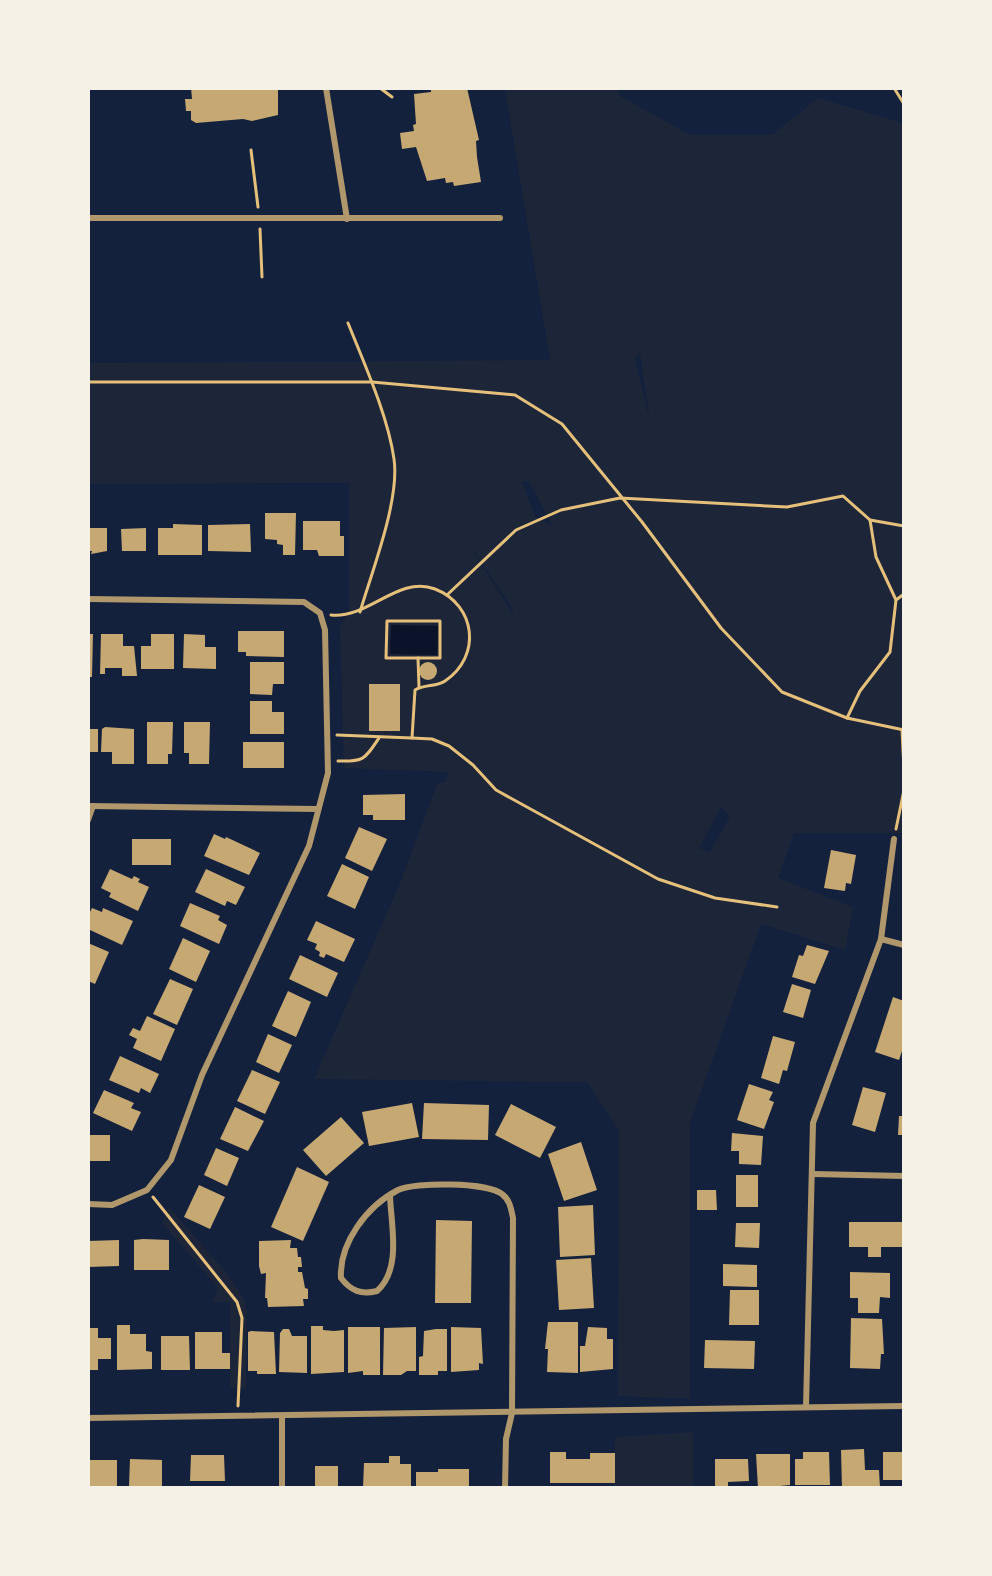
<svg xmlns="http://www.w3.org/2000/svg" width="992" height="1576" font-family="'Alegreya Sans',sans-serif">
<style>
.green{fill:#1d2539;fill-rule:evenodd}
.water{fill:#0b132b}
.building{fill:#c6a872}
.lines{fill:none;stroke-linecap:round;stroke-linejoin:round}
.path{stroke:#e5c07b;stroke-width:3}
.minor{stroke:#b1986c;stroke-width:6}
</style>
<rect width="100%" height="100%" fill="#14213d"/>
<!-- green -->
<g class="green">
<path d="M505,89H617L620,96L690,135H772L818,98L900,122L903,127V833H794L778,878L853,907L845,950L761,924L690,1123V1399L618,1396L619,1131L587,1082L314,1079L400,883L437,784L445,782L449,772L344,768L340,626L349,611V483L89,484L88,363L550,360ZM640,353L649,416V417L635,359ZM529,481L553,527L535,516L522,482ZM463,535L513,609L512,613ZM721,807L730,816L710,852L699,848Z"/>
<path d="M169,1207L226,1272L246,1302V1388H230V1302H212L218,1288L162,1223Z"/>
<path d="M693,1432V1487L614,1488L615,1437Z"/>
</g>
<!-- water -->
<path class="water" d="M391,625L438,626L437,655L390,654Z"/>
<!-- building -->
<g class="building">
<path d="M191,88H278V115L252,121L243,119L196,123L191,120V111H186L185,99H192Z"/>
<path d="M431,88H467L479,140L476,141L477,157L481,182L454,186L453,182L446,183L445,178L427,181L416,147L402,149L400,133L414,131L413,125L416,124L414,94L431,92Z"/>
<path d="M265,513H296L295,555H283V545L277,544V540L265,539Z"/>
<path d="M303,521H340V536H344V556H319L317,550H303Z"/>
<path d="M173,524L202,525V555H158V528H173Z"/>
<path d="M250,524L251,552L208,551V525Z"/>
<path d="M88,528H107V551L91,554L92,551H88Z"/>
<path d="M146,528V551H122L121,529Z"/>
<path d="M238,631H284V657L246,656V652H238Z"/>
<path d="M88,634H93L92,677H88Z"/>
<path d="M101,634H123V646H134L137,676H122V668H105V674H100Z"/>
<path d="M151,634H174V669H141V646H151Z"/>
<path d="M184,634L205,635V647H216V669L183,668Z"/>
<path d="M250,662H284V684H273L272,695L250,694Z"/>
<circle cx="428" cy="671" r="9"/>
<rect x="369" y="684" width="31" height="47"/>
<path d="M250,701H272V712H284V734H250Z"/>
<path d="M147,722H173L172,754H168V764H147Z"/>
<path d="M184,722H210L209,764H189V753H184Z"/>
<path d="M105,727L134,729V764H112V752H101L102,729Z"/>
<rect x="88" y="729" width="10" height="23"/>
<rect x="243" y="742" width="41" height="26"/>
<path d="M405,794V820H373V815H363V795Z"/>
<path d="M359,827L387,839L372,871L345,858Z"/>
<path d="M214,834L225,839L226,837L260,853L249,875L204,856Z"/>
<rect x="132" y="839" width="39" height="26"/>
<path d="M831,850L856,855L851,884L846,883L845,891L824,888Z"/>
<path d="M342,864L369,877L355,909L327,896Z"/>
<path d="M110,869L132,879L134,876L140,879L138,882L149,887L138,911L109,897L111,893L101,888Z"/>
<path d="M206,869L245,887L236,905L227,901L225,906L195,892Z"/>
<path d="M190,903L220,916L218,920L227,925L219,944L180,926Z"/>
<path d="M92,908L102,912L103,908L133,921L122,945L88,929V916Z"/>
<path d="M316,921L355,939L344,962L326,954L324,958L319,956L320,952L315,949L317,944L307,940Z"/>
<path d="M183,938L210,951L196,982L169,969Z"/>
<path d="M88,943L109,952L95,984L88,981Z"/>
<path d="M807,945L829,951L815,984L792,977L799,955L803,956Z"/>
<path d="M300,955L338,973L327,997L289,979Z"/>
<path d="M170,979L193,989L177,1025L153,1014Z"/>
<path d="M792,984L811,990L803,1018L783,1012Z"/>
<path d="M288,991L311,1002L296,1037L272,1026Z"/>
<path d="M893,997L904,1001V1045L899,1060L875,1052Z"/>
<path d="M147,1016L175,1029L161,1061L133,1048L137,1039L129,1035L133,1028L140,1031Z"/>
<path d="M268,1034L292,1045L279,1073L256,1062Z"/>
<path d="M773,1036L795,1042L787,1071L783,1070L779,1084L761,1078Z"/>
<path d="M120,1056L159,1074L150,1093L141,1088L139,1093L109,1080Z"/>
<path d="M252,1070L280,1082L265,1114L237,1101Z"/>
<path d="M749,1084L773,1092L769,1100L774,1102L764,1129L737,1120Z"/>
<path d="M863,1087L886,1093L875,1132L852,1125Z"/>
<path d="M104,1090L134,1103L131,1108L141,1112L132,1131L93,1113Z"/>
<path d="M412,1103L419,1137L369,1146L362,1112Z"/>
<path d="M424,1103L489,1105L488,1140L422,1139Z"/>
<path d="M511,1104L556,1127L540,1158L495,1135Z"/>
<path d="M235,1107L264,1121L248,1151L220,1139Z"/>
<path d="M899,1116H904V1135H898Z"/>
<path d="M341,1117L364,1143L326,1176L303,1150Z"/>
<path d="M732,1133L763,1136L761,1165L739,1164V1151H731Z"/>
<rect x="88" y="1135" width="22" height="26"/>
<path d="M581,1142L597,1190L564,1201L548,1154Z"/>
<path d="M216,1148L239,1158L227,1186L204,1175Z"/>
<path d="M297,1167L329,1182L303,1241L271,1227Z"/>
<rect x="736" y="1175" width="22" height="32"/>
<path d="M199,1185L225,1197L210,1229L184,1217Z"/>
<path d="M697,1190H716L717,1210H697Z"/>
<path d="M593,1205L595,1255L560,1257L558,1207Z"/>
<path d="M436,1220L472,1221L471,1303H435Z"/>
<path d="M849,1222H903V1247H881V1257H868V1247H849Z"/>
<path d="M736,1223H760L759,1248L735,1247Z"/>
<path d="M143,1239L169,1240V1270H134V1240Z"/>
<path d="M119,1240V1266L88,1267V1241Z"/>
<path d="M291,1240L290,1248H297L298,1257H301L302,1267H298V1272H302L305,1288L308,1289V1299H303L304,1306L268,1307L267,1298H265L266,1273L261,1274L259,1266V1241Z"/>
<path d="M591,1258L594,1308L559,1310L556,1260Z"/>
<path d="M723,1264L757,1265V1287L723,1286Z"/>
<path d="M850,1272L890,1273V1298L880,1297L879,1313H858V1298H850Z"/>
<path d="M730,1290H759V1325H729Z"/>
<path d="M851,1318L882,1319L884,1354H881L880,1369L850,1368Z"/>
<path d="M548,1322H578V1373L547,1372L548,1349H545Z"/>
<path d="M117,1325H130V1334H146V1351L152,1352V1369L117,1370Z"/>
<path d="M311,1326H323V1330L334,1331L344,1330V1372L311,1374Z"/>
<path d="M348,1327H380V1375H363V1371L348,1373Z"/>
<path d="M416,1327V1371H407L401,1375H383L384,1328Z"/>
<path d="M451,1327L481,1328L483,1364L479,1363V1370L451,1372Z"/>
<path d="M588,1327L607,1328V1339H613V1369L580,1372V1346H585Z"/>
<path d="M88,1328H98V1338H111V1359H98V1370H88Z"/>
<path d="M283,1329H289L292,1336H307V1373L279,1372L280,1333Z"/>
<path d="M436,1329H447V1371H438V1375H419V1357L423,1356L424,1331Z"/>
<path d="M251,1331L274,1332L276,1374H257V1371H248V1332Z"/>
<path d="M195,1332H222V1353H230V1369H195Z"/>
<path d="M161,1336H189L190,1370H161Z"/>
<path d="M705,1340L755,1341L754,1369L704,1368Z"/>
<path d="M864,1449L865,1470H879L880,1488H842L841,1450Z"/>
<path d="M550,1452H566V1459H590V1453H615V1483H550Z"/>
<path d="M803,1452H829L830,1485H795V1459H803Z"/>
<rect x="883" y="1452" width="21" height="28"/>
<path d="M756,1454H790V1485L758,1488Z"/>
<path d="M191,1455H224L225,1481H190Z"/>
<path d="M389,1456H400V1464H411V1488H363L364,1463H389Z"/>
<path d="M130,1459L162,1460V1486H129Z"/>
<path d="M715,1459H748L749,1481L728,1482V1488H715Z"/>
<path d="M88,1460H117V1488L88,1487Z"/>
<rect x="315" y="1466" width="23" height="22"/>
<path d="M438,1469H469V1488H416V1472H438Z"/>
</g>
<g class="lines">
<!-- path -->
<g class="path">
<path d="M380,88L392,97"/>
<path d="M894,88L904,104"/>
<path d="M251,150L258,207"/>
<path d="M260,229L262,277"/>
<path d="M348,323C364,363 388,416 394,459C400,500 372,571 360,612"/>
<path d="M88,382H372L515,395L562,424L642,522L721,628L782,692L847,718L904,730"/>
<path d="M870,520L876,557L896,600"/>
<path d="M447,595L516,530L561,510L620,498L787,507L843,496L870,520L904,526"/>
<path d="M331,615C369,619 398,575 435,589C476,605 482,656 445,681C437,687 424,684 415,690L412,738L337,735"/>
<path d="M387,621H440V658H386Z"/>
<path d="M418,658L419,687"/>
<path d="M847,718L860,691L890,652L896,600L904,594"/>
<path d="M902,730L904,769"/>
<path d="M412,738L432,739L449,746L473,765L496,790L658,879L715,898L777,907"/>
<path d="M338,761C364,762 365,759 379,738"/>
<path d="M896,829L904,790"/>
<path d="M153,1197L237,1302L242,1318L238,1406"/>
</g>
<!-- minor -->
<g class="minor">
<path d="M326,88L347,219"/>
<path d="M88,218H500"/>
<path d="M88,599L304,602L320,613L325,630L328,773L309,846L202,1075L171,1160L147,1190L112,1205L88,1204"/>
<path d="M88,806L318,809"/>
<path d="M88,820L93,806"/>
<path d="M881,939L904,945"/>
<path d="M813,1174L904,1176"/>
<path d="M390,1196C391,1225 402,1269 377,1291C361,1295 351,1291 341,1278C339,1243 367,1206 398,1190C415,1182 487,1182 502,1194C510,1200 511,1209 513,1218L512,1413L506,1439L505,1488"/>
<path d="M806,1407L813,1123L881,939L894,839"/>
<path d="M88,1418L904,1406"/>
<path d="M282,1488V1416"/>
</g>
</g>
<!-- border -->
<rect width="992" height="1576" fill="none" stroke="#f6f1e7" stroke-width="180"/>
</svg>
